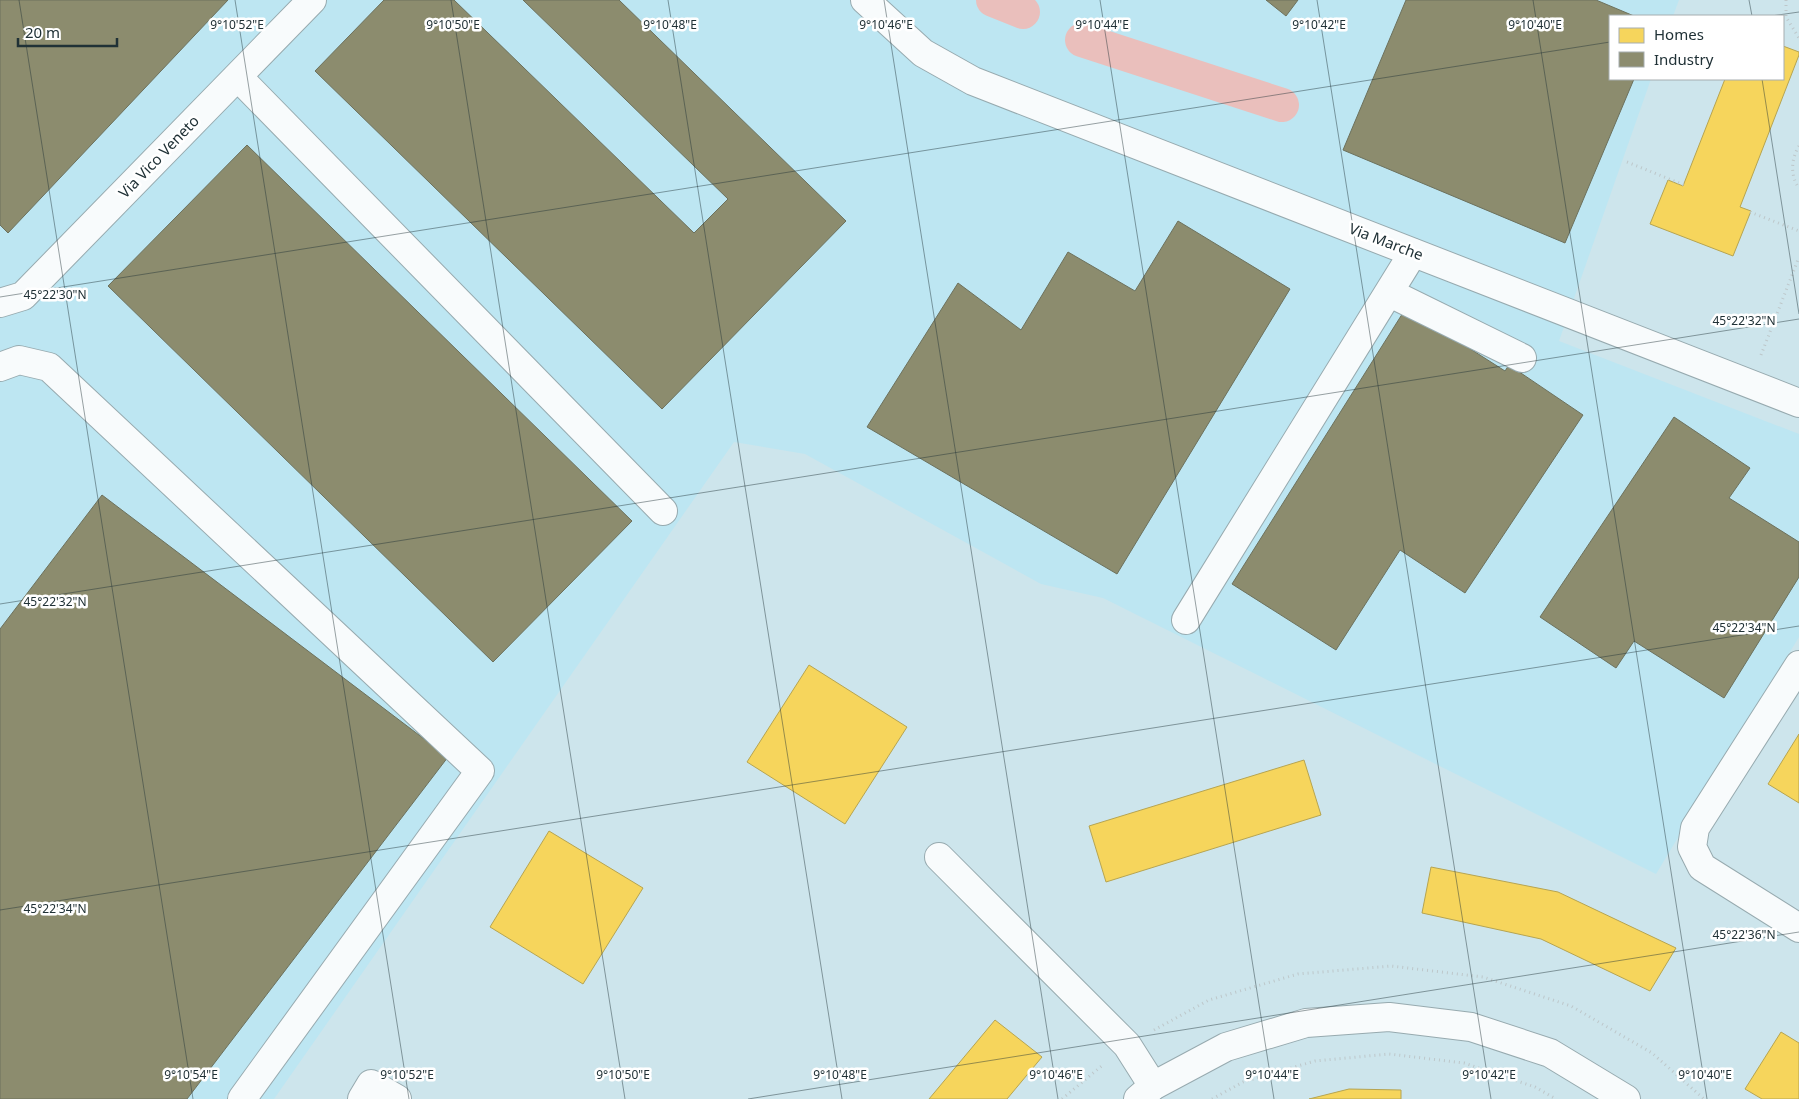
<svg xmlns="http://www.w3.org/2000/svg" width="1799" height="1099" font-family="'Noto Sans',sans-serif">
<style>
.built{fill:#bde6f2}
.homes{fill:#f6d55c;stroke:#b6a451}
.industry{fill:#8c8c6e;stroke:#6c715d}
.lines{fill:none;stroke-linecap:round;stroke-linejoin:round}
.canal{stroke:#eabfbc;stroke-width:34}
.minor-casing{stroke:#97aaaf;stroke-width:30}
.path{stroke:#bdc7ca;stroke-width:3;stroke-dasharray:1 4;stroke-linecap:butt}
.minor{stroke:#f8fbfc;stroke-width:28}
.ticks{fill:none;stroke:#203136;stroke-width:1;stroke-opacity:0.45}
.labels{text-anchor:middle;stroke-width:5;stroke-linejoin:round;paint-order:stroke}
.street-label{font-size:15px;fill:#203136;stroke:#fff}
.ticks-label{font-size:12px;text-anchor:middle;fill:#203136;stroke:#fff;stroke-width:5;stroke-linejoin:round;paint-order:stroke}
</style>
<rect width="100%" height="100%" fill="#cde5ec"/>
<!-- built -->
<path class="built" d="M0,0H1679L1673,16H1610V79H1651L1559,341L1799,434V637L1656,874L1103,598L1041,584L805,454L734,442L274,1099H0Z"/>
<!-- homes -->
<g class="homes">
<path d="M1783,46L1799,52V55L1740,207L1751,211L1733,256L1650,224L1668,180L1683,186L1725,79H1783Z"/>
<path d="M809,665L907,727L845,824L747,762Z"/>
<path d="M1799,734V803L1768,784Z"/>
<path d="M1304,760L1321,815L1106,882L1089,826Z"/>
<path d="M549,831L643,888L583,984L490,927Z"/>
<path d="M1431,867L1558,892L1676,948L1650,991L1541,939L1422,913Z"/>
<path d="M995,1020L1042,1057L1007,1099H929Z"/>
<path d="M1781,1032L1799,1043V1099H1762L1745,1089Z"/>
<path d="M1349,1089L1401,1090V1099H1309Z"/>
</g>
<!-- industry -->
<g class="industry">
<path d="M0,0H228L8,233L0,225Z"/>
<path d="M384,0H454L694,233L728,199L523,0H619L846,221L662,409L315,71Z"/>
<path d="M1266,0H1298L1286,16Z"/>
<path d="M1406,0H1596L1634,16H1610V79H1634L1565,243L1343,150Z"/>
<path d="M247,145L632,521L493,662L108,286Z"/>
<path d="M1178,221L1290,289L1117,574L867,427L958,283L1021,330L1068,252L1135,291Z"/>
<path d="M1406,308L1505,371L1509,365L1583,415L1465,593L1400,550L1336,650L1232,584Z"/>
<path d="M1674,417L1750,468L1729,498L1799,542V577L1724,698L1634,641L1616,668L1540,617Z"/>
<path d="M102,495L448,757L187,1099H0V629Z"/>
</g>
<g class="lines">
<!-- canal -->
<g class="canal">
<path d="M993,0L1023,12"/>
<path d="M1082,40L1282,105"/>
</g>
<!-- minor casing -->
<g class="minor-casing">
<g id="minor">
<path d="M865,0L923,53L973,81L1799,403"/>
<path d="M238,77L663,511"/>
<path d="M1390,293L1522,358"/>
<path d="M0,303L23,296L312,0"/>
<path d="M0,367L19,360L49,367L480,771L242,1099"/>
<path d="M1186,620L1413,253"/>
<path d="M1799,665L1695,828L1692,847L1702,867L1799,928"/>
<path d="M939,857L1127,1045L1153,1086"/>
<path d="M362,1099L371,1084L397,1099"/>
<path d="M1138,1099L1153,1086L1226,1047L1306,1023L1389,1017L1471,1027L1550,1053L1626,1099"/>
</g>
</g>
<!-- path -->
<g class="path">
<path d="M1786,0V17L1799,38"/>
<path d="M1799,146C1791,159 1790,176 1799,188"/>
<path d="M1627,162L1684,185"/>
<path d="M1750,212L1799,231"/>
<path d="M1761,355L1799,257"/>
<path d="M1154,1030L1209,1000L1298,974L1391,966L1483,977L1571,1006L1652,1053L1704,1099"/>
<path d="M1062,1099L1104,1064"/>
<path d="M1212,1099L1243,1082L1315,1061L1389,1054L1464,1063L1535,1087L1556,1099"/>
</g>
<!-- minor -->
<use href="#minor" class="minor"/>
</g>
<!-- ticks -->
<path class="ticks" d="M19,0L193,1099M235,0L409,1099M451,0L625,1099M668,0L842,1099M884,0L1058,1099M1100,0L1274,1099M1317,0L1491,1099M1533,0L1707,1099M1749,0L1752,16M1771,16L1799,12M1762,79L1799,314M0,297L1610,42M0,604L1799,319M0,910L1799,626M748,1099L1799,932"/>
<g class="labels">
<!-- street labels -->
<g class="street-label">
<text transform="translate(159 157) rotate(-46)" y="5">Via Vico Veneto</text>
<text transform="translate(1386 242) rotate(21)" y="5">Via Marche</text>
</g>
</g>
<g class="ticks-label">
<text x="237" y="29">9°10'52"E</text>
<text x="453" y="29">9°10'50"E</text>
<text x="670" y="29">9°10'48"E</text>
<text x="886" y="29">9°10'46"E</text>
<text x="1102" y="29">9°10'44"E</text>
<text x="1319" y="29">9°10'42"E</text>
<text x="1535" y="29">9°10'40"E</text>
<text x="55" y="299">45°22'30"N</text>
<text x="1744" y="325">45°22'32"N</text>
<text x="55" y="606">45°22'32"N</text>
<text x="1744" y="632">45°22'34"N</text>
<text x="55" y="913">45°22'34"N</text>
<text x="1744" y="939">45°22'36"N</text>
<text x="191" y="1079">9°10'54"E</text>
<text x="407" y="1079">9°10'52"E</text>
<text x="623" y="1079">9°10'50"E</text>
<text x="840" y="1079">9°10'48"E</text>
<text x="1056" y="1079">9°10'46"E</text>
<text x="1272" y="1079">9°10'44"E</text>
<text x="1489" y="1079">9°10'42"E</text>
<text x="1705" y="1079">9°10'40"E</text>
</g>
<!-- legend -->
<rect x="1609" y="15" width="175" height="65" fill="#ffffff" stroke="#a6adaf"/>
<rect x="1619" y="28" width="25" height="15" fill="#f6d55c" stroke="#a6adaf"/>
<text x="1654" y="40" font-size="15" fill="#203136">Homes</text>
<rect x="1619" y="52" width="25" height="15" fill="#8c8c6e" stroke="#a6adaf"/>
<text x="1654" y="65" font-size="15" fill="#203136">Industry</text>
<!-- scale -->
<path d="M18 38v8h99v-8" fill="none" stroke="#203136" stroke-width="2.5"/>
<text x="25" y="38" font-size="15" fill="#203136" stroke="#ffffff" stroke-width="4" paint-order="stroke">20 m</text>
</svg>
